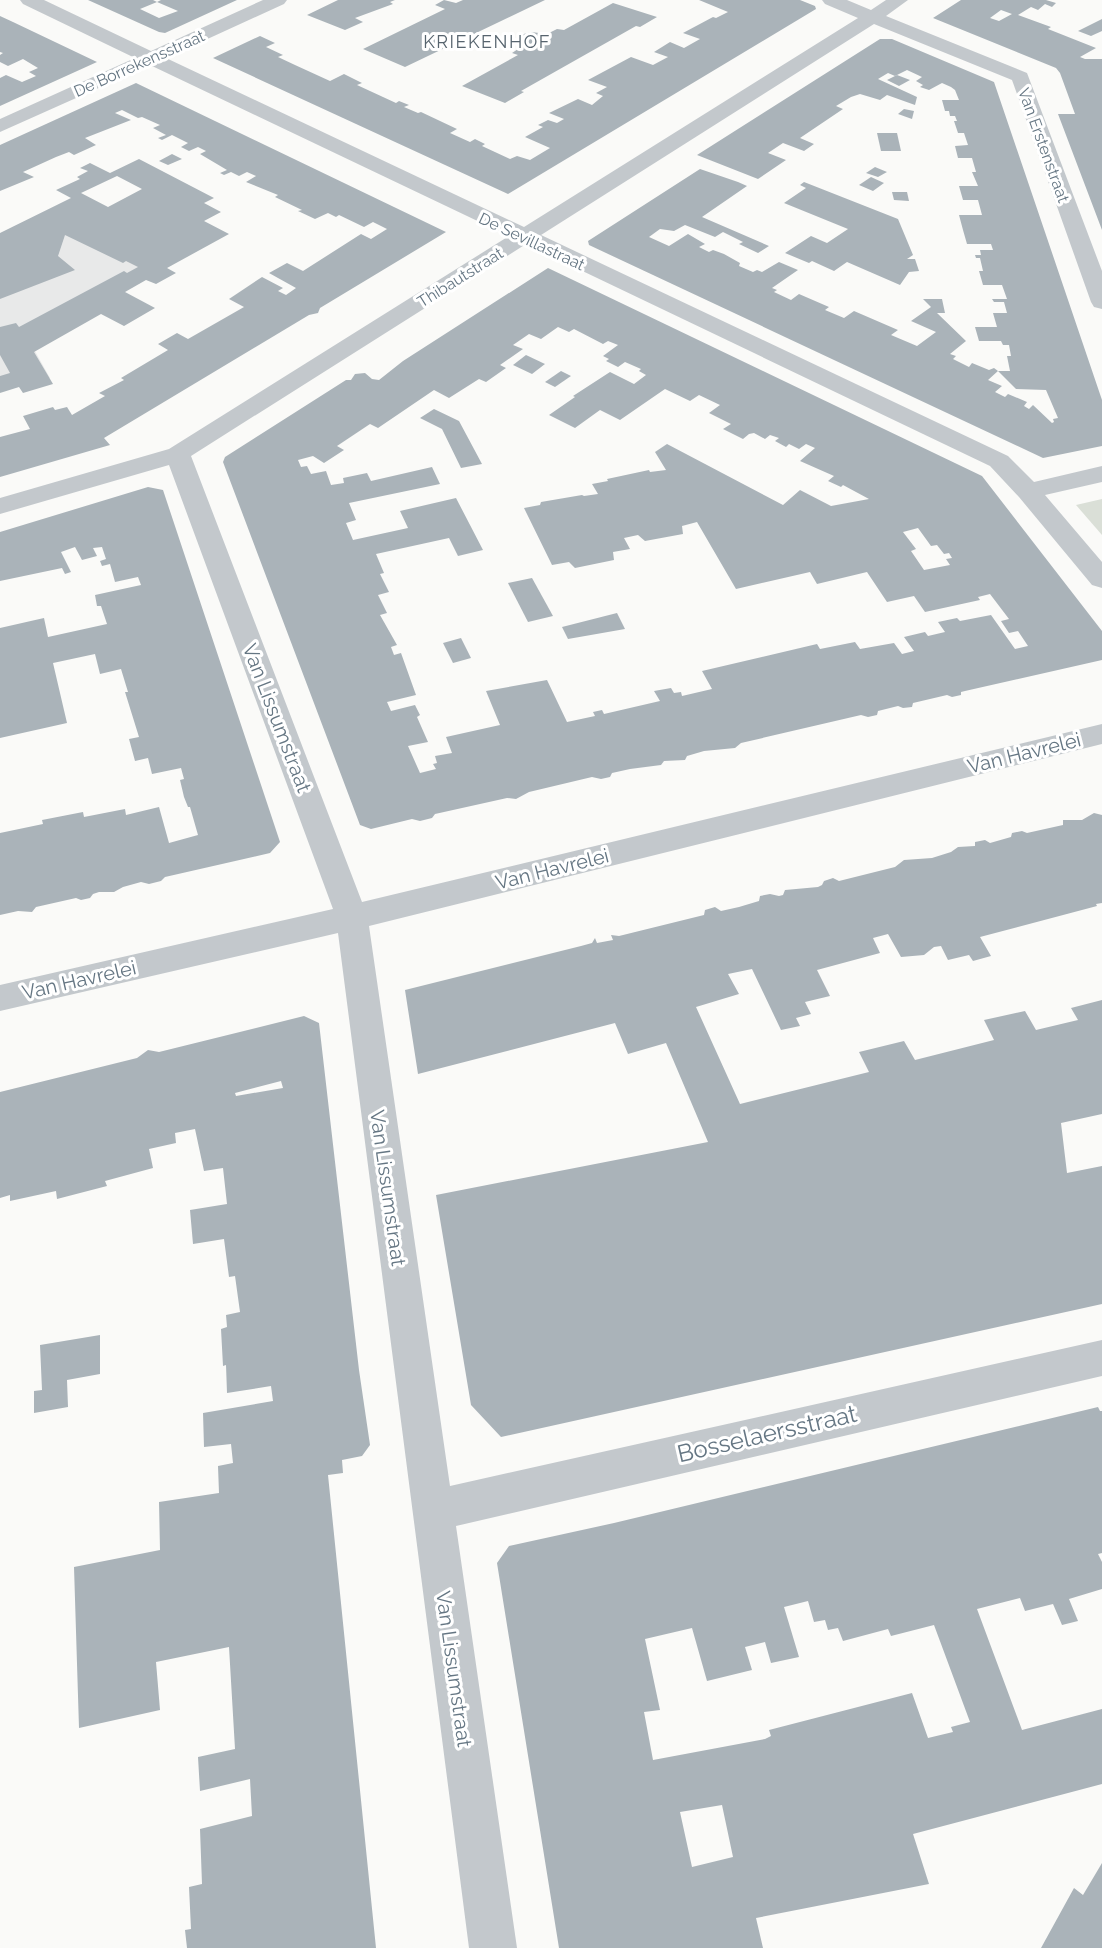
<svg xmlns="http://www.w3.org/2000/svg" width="1102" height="1948" font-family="Raleway,sans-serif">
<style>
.built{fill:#e8e9e9}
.green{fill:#dadfd7}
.building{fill:#aab3b9;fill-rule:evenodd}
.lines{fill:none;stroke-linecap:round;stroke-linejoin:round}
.minor{fill:#c3c8cc;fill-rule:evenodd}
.labels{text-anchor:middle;stroke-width:6;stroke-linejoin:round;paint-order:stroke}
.far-street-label{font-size:16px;fill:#657683;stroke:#fff}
.far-neighbourhood-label{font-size:18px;letter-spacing:1.5px;fill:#57646e;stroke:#fff}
.street-label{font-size:20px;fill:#657683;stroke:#fff}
.near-street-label{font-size:24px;fill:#657683;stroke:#fff}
</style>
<rect width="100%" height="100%" fill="#fafaf8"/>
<!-- built -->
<path class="built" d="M71,214L172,265L31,344L50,378L0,392V281Z"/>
<!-- green -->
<path class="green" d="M1102,499V535L1076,505Z"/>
<!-- building -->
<g class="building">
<path d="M88,0H153L157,2L140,9L159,18L178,11L157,2L161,0H237L165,33L159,32Z"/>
<path d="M338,0H395L390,2L393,4L355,18L363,22L345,30L307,15Z"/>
<path d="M444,0L456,3L463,0H545L405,67L363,49L445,9L435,5Z"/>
<path d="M699,0H800L815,6L816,9L508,194L213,58L260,36L275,43L266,47L283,55L278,57L295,65L330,81L344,74L362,83L357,85L396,103L399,101L409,105L404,107L418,113L421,112L457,129L450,133L470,142L475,139L485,144L482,146L510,159L517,156L530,160L550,148L525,137L543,127L538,125L548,120L557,123L564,119L549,113L578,99L592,105L603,96L596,93L607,87L588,80L631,57L653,65L668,57L654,52L670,42L684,48L700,39L683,33L713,17L716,18L728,12Z"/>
<path d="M961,0H1046L1056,3L1052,7L1045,4L1038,10L1031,7L1018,15L1051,27L1048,29L1096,48L1080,57L1085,59H1102V230L1058,114H1075L1060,73L1056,68L933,18ZM1001,10L1012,14L999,21L990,18Z"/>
<path d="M613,3L657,17L640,27L636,26L521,91L524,92L505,103L462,86L518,55L512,53L521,47L516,44V40L520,35L531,32L547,34L557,29L564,30Z"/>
<path d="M0,16L13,22L97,62L0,106V78L6,75L22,82L36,76L29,72L38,68L23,59L8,66L0,62V55L3,53L0,52Z"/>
<path d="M1102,19V31L1091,36L1078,31Z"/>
<path d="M880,39H892L994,82L1102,400V446L1043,458L589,245L588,241L700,169L738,182L747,186L702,217L769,246L758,253L739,244L743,242L723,232L715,237L685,225L674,231L660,229L649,237L669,246L688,234L705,244L699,247L709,252L713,250L724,254L740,263L739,266L753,272L757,270L762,272L779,262L798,270L772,288L777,290L774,292L791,300L799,294L829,307L825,310L844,318L854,311L898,330L891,335L917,346L936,332L911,321L931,307L923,299H942L945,313H937L966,341L950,354L956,356L953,359L969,367L972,363L989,370L994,368L998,371L988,380L1002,386L995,392L1005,397L1008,394L1027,402L1024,406L1029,409L1033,405L1052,423L1054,422L1053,419L1058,418L1046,390L1016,389L998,371H1010L1007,356H1011L1009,345H1003L1001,341H979L975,327H997L993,313H1007L1004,302H994L992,299H1007L1002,285H983L979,271H983L980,258H976L975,255H981L980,250H993L991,244H967L963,230L959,215H982L978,200H963L959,186H978L972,172H976L972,158H958L955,146L968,145L964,133H958L954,121H957L955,116H950L949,111H945L942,100H959L955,90L951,87L942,83L929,90L920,87L923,85L916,81L922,77L907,70L895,76L888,73L878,79L917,97L915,105L887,95L880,100L860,94L851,97L836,106L843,109L800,138L814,144L804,151L783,143L768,153L786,160L758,179L697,155Z"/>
<path d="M897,75L910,80L899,86L887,80Z"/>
<path d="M136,83L446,232L320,308L318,313L309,315L104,438L110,445L0,477V437L30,429L23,416L53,407L55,410L67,407L72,415L105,396L99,393L124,380L121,378L168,350L158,344L177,333L188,339L244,307L229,299L262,277L283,288L278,291L286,295L296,288L269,273L287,263L303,271L361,234L371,239L387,229L373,222L364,227L339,215L336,217L328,213L315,219L298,211L302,210L275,197L278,195L246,182L256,176L247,172L239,176L231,172L224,175L220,173L227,170L200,154L206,151L198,147L189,151L181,147L188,143L172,135L162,140L158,138L166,135L153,128L160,125L142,117L138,118L122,110L115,113L131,120L85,138L96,145L74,155L69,152L56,157L23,172L34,177L0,191V145Z"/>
<path d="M904,109L914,111L912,119L898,114Z"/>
<path d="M877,133H897L901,151H881Z"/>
<path d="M172,154L182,159L168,165L159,161Z"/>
<path d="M139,159L214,198L204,203L221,212L204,221L229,234L167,268L176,273L156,284L146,280L125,292L155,308L124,326L101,314L34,352L53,384L23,393L19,387L0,393V376L10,373L0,355V327L16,323L19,327L124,271L127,273L138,267L126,261L123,263L65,235L58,256L75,270L0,299V233L71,198L56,190L80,179L77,177L88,171L80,168L90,163L110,173ZM117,176L142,189L108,207L81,193Z"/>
<path d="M875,167L887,172L878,177L866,173Z"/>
<path d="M871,177L884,183L873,191L859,185Z"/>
<path d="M804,182L898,219L913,255L907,259H915L919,271L909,272L900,285L847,262L834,271L812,261L809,263L785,253L811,236L827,243L848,229L784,203L806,188L800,185Z"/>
<path d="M892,192H907L909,201L894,200Z"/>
<path d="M548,268L982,476L1102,631V660L965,691L961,692V695L952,697L947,695L913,703L912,707L903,708L898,706L878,711L877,715L868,717L861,715L741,743L735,748L704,751L687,756L685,760L664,761L661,765L630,769L612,773L610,777L601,779L592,777L529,792L516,799L507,798L435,814L432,818L420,821L412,819L371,829L360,825L223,462L225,457L346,380H351L355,374L365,373L372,379L379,380L403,361ZM558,327L569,332L574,329L603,344L608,341L618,345L603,356L609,359L606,361L618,367L625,362L641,369L639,371L646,375L634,384L610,372L573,396L575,397L549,415L575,428L600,410L620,420L665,389L690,401L699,395L720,405L709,413L731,424L723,429L743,439L749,434L754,433L765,439L770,435L779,438L775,441L786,447L789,444L799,449L806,444L815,448L800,461L834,476L828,481L841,487L843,485L869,499L831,506L800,490L783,505L667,444L655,452L666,470L650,472L649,470L607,479L608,481L592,484L598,494L584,496L582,495L541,502L540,505L524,508L552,565L569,562L575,568L614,560L613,552L630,549L624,538L638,535L645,541L683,534L682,526L697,522L736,589L810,572L817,584L867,572L887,602L914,596L925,612L980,600L978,597L990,594L1009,619L1001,621L1009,633L1018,631L1028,646L1015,649L991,615L960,621L957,618L938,622L945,632L928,636L925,632L904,637L914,651L902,654L894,643L860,649L855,642L820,649L817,644L702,671L712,689L682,696L681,692L674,693L671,688L654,691L660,701L604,714L602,710L593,712L595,716L567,722L547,680L486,691L500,725L446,737L452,753L435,756L437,763L433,764L436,769L420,773L408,746L428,742L417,717L420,715L415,705L391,711L387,702L416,695L401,653L394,655L391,647L397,645L380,615L387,613L378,595L389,592L380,574L384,573L376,554L449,538L458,556L483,550L456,498L400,511L408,528L353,540L346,523L356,520L349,503L440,484L432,467L371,481L367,473L343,478L344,483L331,485L326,471L311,474L307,466L301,467L298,460L313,456L324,463L344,450L337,446L370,424L378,428L434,390L449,398L479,379L486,382L506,368L500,365L523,349L513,345L529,334L541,339ZM918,528L931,546L937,545L944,554L949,553L952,558L946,559L950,565L924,570L911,551L916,549L903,532Z"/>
<path d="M526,355L545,364L532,374L513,365Z"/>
<path d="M561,371L571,376L555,387L545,382Z"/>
<path d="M434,409L459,421L482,464L461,468L442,429L420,418Z"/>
<path d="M148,487L163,490L280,842L270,853L165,877L161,881L149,884L141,882L123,887L114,892H99L93,894L90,898L81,900L76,898L36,907L32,912L18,911L0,915V833L43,824L42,820L83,812L84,817L125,809L126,815L159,807L169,843L198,835L190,807H188L184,797L180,780L184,779L181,768L152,774L148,758L135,761L129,739L139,737L125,692H128L121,669L100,674L95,654L53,663L67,723L0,738V628L44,618L48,637L107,624L101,606H97L95,595L141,585L138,577L115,582L110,564L102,566L100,561L106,559L102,547L93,548L97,556L82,560L75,547L61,552L71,572L65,574L62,568L0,581V532Z"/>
<path d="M532,578L553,616L528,622L508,583Z"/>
<path d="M617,613L625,629L568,639L562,627Z"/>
<path d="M461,638L471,658L453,663L443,643Z"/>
<path d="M1094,813L1102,815V903L1096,904L1097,906L980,937L991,956L973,961L969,955L948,960L941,946L934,947L924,955L901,957L888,934L873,938L880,953L817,970L830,996L805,1002L811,1014L796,1018L800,1026L781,1030L752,969L728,974L739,994L696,1007L740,1104L869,1072L859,1052L904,1041L915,1060L994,1040L984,1020L1025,1011L1036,1030L1078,1020L1071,1008L1102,1000V1114L1061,1123L1067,1173L1102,1166V1304L501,1437L471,1405L436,1195L708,1142L666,1043L628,1054L615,1023L418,1074L405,990L581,946L592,943L595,938L597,943L613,940L611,935L619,936L704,915L705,910L715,907L721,911L739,907L759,901L760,896L770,894L779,896L783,895L785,890L818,887L822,885L824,881L833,878L839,881L895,867L904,860L932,858L951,852L958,847L975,846V842L985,840L990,843L1011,837L1012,833L1022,831L1027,833L1063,825V820H1082Z"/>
<path d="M304,1016L319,1023L359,1370L370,1445L362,1456L342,1460L343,1473L328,1475L376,1948H187L185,1930L191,1929L189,1887L202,1884L200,1829L252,1816L250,1779L200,1791L198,1757L235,1749L229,1647L156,1662L160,1710L79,1728L74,1567L160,1550L159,1502L219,1493L218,1466L233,1463L231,1444L204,1447L203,1413L273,1401L271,1386L227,1393L226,1365L223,1366L221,1329L227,1327L226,1315L240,1312L235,1276L229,1277L224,1239L193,1244L190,1210L227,1204L223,1168L204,1171L195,1129L175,1133L176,1143L149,1149L153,1168L105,1181L107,1186L57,1199L56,1191L10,1201V1195L0,1198V1092L137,1058L148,1050L159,1052ZM281,1081L283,1088L236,1096L235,1093Z"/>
<path d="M100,1335V1374L67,1380L68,1407L34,1413V1391L42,1390L40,1345Z"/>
<path d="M1098,1407L1100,1411H1102V1553L1098,1554L1102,1562V1589L1069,1599L1078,1621L1062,1625L1053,1604L1025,1611L1020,1598L977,1609L1022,1730L1102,1709V1784L913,1834L929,1884L756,1918L763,1948H559L497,1563L509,1546L614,1523ZM808,1601L814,1622L825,1620L828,1630L838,1628L843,1641L888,1629L891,1636L934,1625L970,1722L951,1727L953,1732L928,1738L912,1693L769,1730L771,1736L765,1739L653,1760L644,1712L660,1710L645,1639L692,1628L707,1681L752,1670L745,1647L765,1642L771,1663L799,1657L784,1607ZM722,1805L733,1857L692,1867L680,1812Z"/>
<path d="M1102,1863V1948H1041L1074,1888L1083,1895Z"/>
</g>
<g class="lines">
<!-- minor -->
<path class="minor" d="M20,0H44L151,51L263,0H287L284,4L166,58L524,227L858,18L825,4L822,0H847L871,10L886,0H908L886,16L1027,73L1102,271V309L1094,307L1091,302L1012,80L874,24L541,235L1008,456L1034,482L1102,466V482L1045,495L1102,562V588L1092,585L1019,497L990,466L526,244L191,456L362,902L1102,724V744L369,926L450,1486L1102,1340V1376L456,1526L517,1948H469L338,933L0,1011V985L333,909L169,465L0,514V498L169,449L509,236L150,65L0,132V119L135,58L23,4Z"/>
</g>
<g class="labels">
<!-- far-street labels -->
<g class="far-street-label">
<text transform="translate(139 63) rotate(-24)" y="6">De Borrekensstraat</text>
<text transform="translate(1044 145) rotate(70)" y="6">Van Erstenstraat</text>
<text transform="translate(532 241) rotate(25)" y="6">De Sevillastraat</text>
<text transform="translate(460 277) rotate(-32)" y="6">Thibautstraat</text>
</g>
<!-- far-neighbourhood labels -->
<g class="far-neighbourhood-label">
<text x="487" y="48">KRIEKENHOF</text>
</g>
<!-- street labels -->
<g class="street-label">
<text transform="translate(277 718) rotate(69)" y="7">Van Lissumstraat</text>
<text transform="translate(1024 753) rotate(-14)" y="7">Van Havrelei</text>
<text transform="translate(552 869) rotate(-14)" y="7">Van Havrelei</text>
<text transform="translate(79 980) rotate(-13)" y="7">Van Havrelei</text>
<text transform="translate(388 1188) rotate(82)" y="7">Van Lissumstraat</text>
<text transform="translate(454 1669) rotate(82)" y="7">Van Lissumstraat</text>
</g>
<!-- near-street labels -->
<g class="near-street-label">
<text transform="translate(767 1434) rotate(-13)" y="8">Bosselaersstraat</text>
</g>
</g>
</svg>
